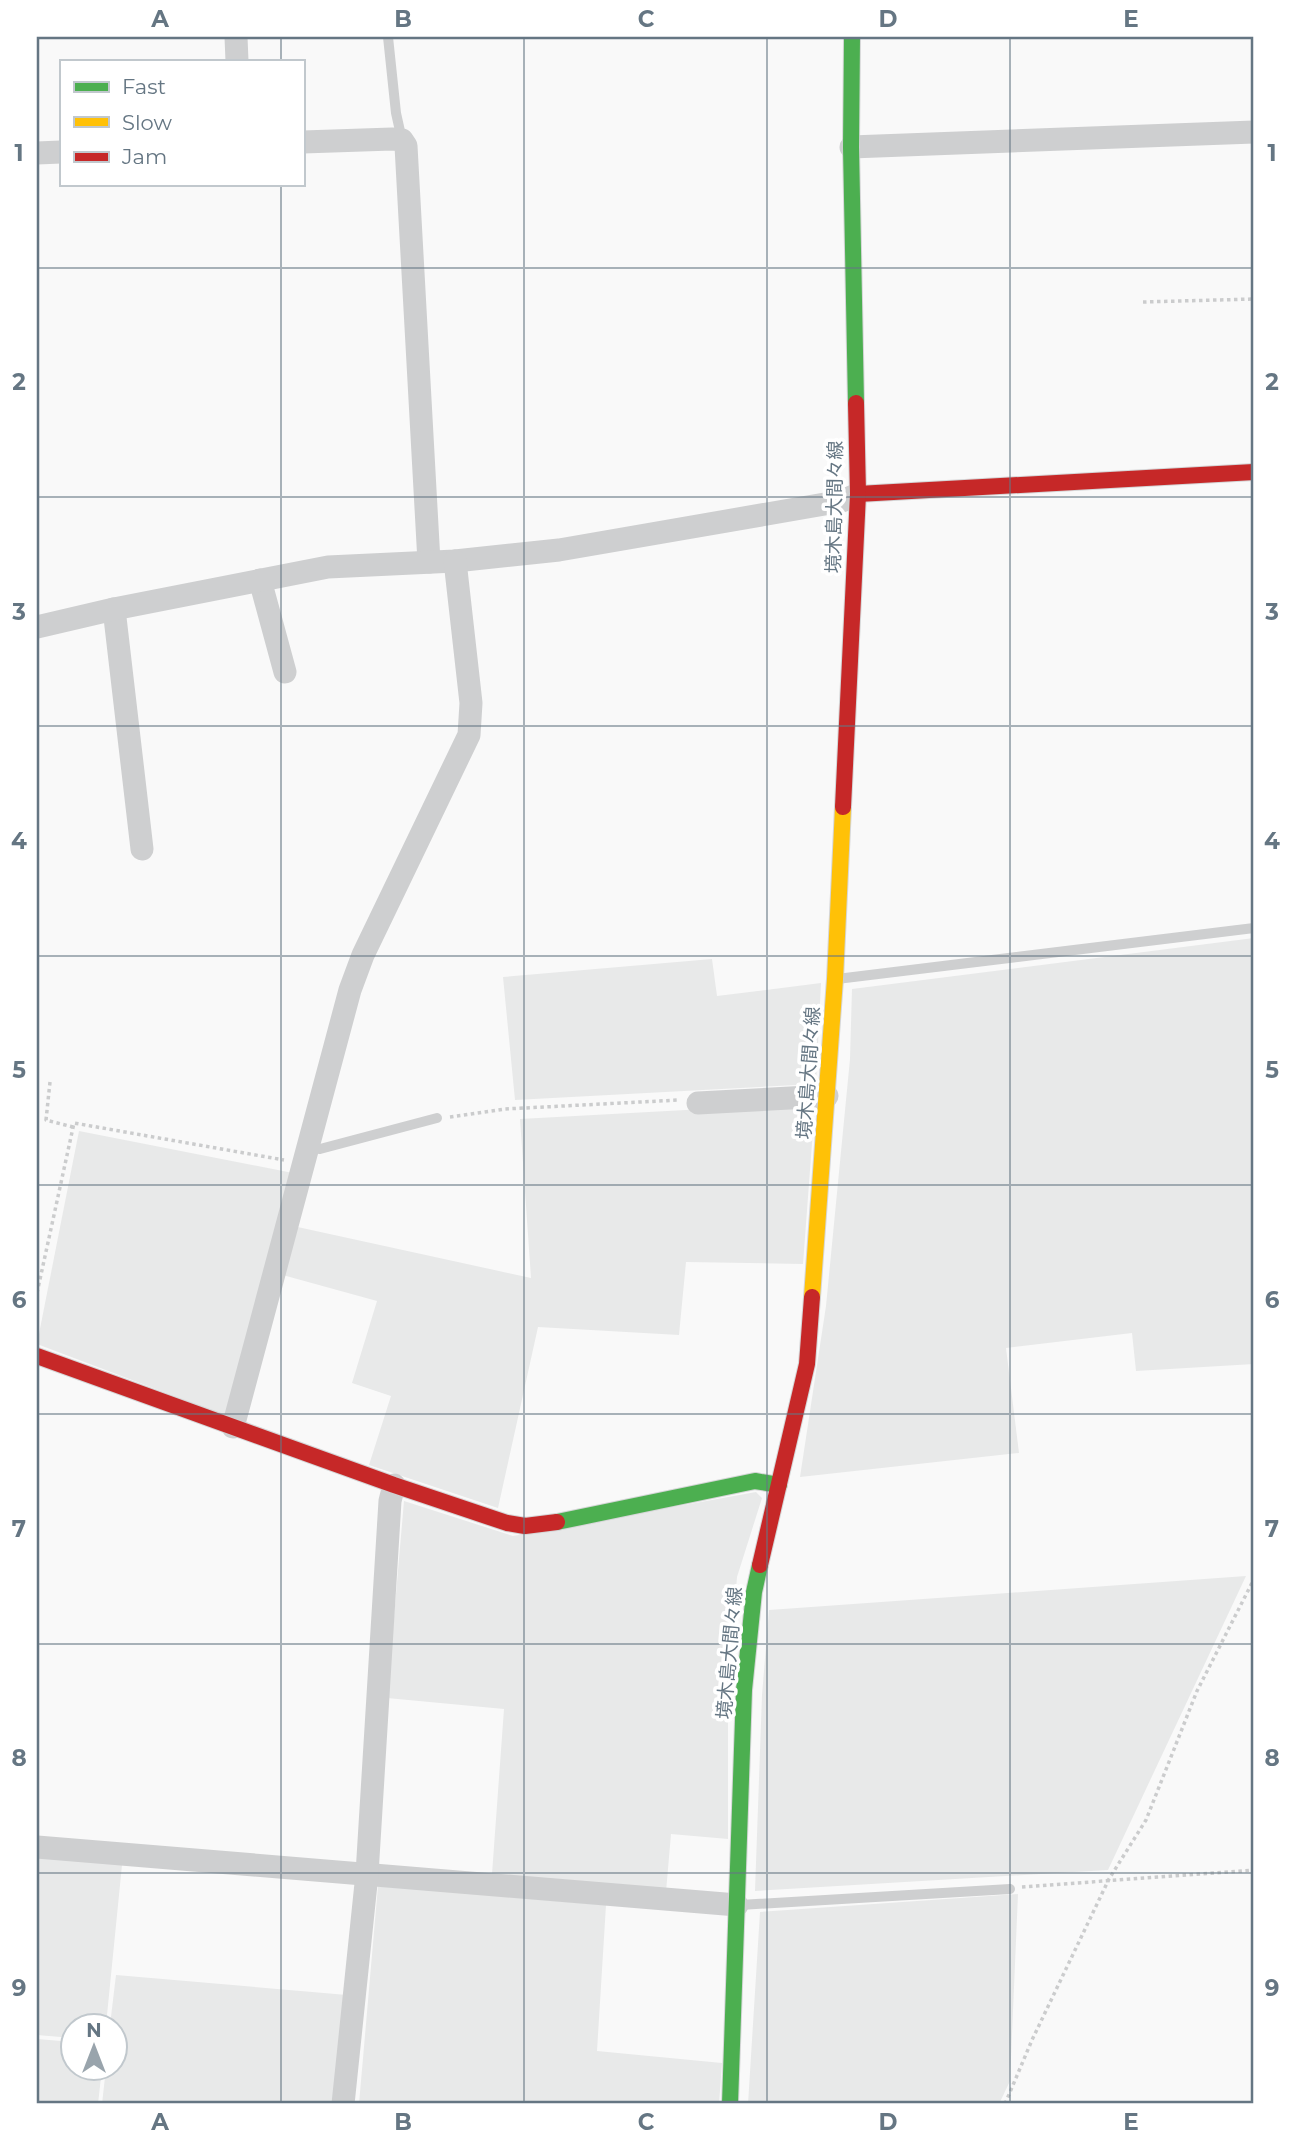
<svg xmlns="http://www.w3.org/2000/svg" width="1291" height="2141" font-family="Montserrat,'Noto Sans JP',sans-serif">
<style>
.built{fill:#e8e9e9}
.lines{fill:none;stroke-linecap:round;stroke-linejoin:round}
.fast-casing{stroke:#d5d6d7;stroke-width:18}
.slow-casing{stroke:#d5d6d7;stroke-width:18}
.jam-casing{stroke:#d5d6d7;stroke-width:18}
.path{stroke:#cbcccd;stroke-width:3.5;stroke-dasharray:3.5 3.5;stroke-linecap:butt}
.lane{stroke:#cecfd0;stroke-width:10}
.street{stroke:#cecfd0;stroke-width:23}
.fast{stroke:#4caf50;stroke-width:16}
.slow{stroke:#ffc107;stroke-width:16}
.jam{stroke:#c62828;stroke-width:16}
.grid{fill:none;stroke:#657683;stroke-width:2;stroke-opacity:0.55}
.labels{text-anchor:middle;stroke-width:7;stroke-linejoin:round;paint-order:stroke}
.street-label{font-size:19px;fill:#657683;stroke:#fff}
.neatline{fill:none;stroke:#657683;stroke-width:2.5}
.grid-label{font-size:23px;text-anchor:middle;font-weight:bold;fill:#657683}
</style>
<rect width="100%" height="100%" fill="#f9f9f9"/>
<!-- built -->
<g class="built">
<path d="M1254,938V1364L1136,1371L1132,1333L1006,1348L1019,1453L800,1477L826,1306L850,1059L852,989Z"/>
<path d="M712,959L717,996L821,983L816,1084L515,1100L503,977Z"/>
<path d="M815,1103L803,1264L686,1262L679,1335L538,1327L498,1508L369,1465L391,1396L352,1383L377,1301L279,1274L293,1226L531,1278L520,1119Z"/>
<path d="M79,1131L293,1173L227,1416L37,1344Z"/>
<path d="M756,1492L762,1498L737,1577L728,1689V1839L671,1834L666,1892L492,1874L504,1709L387,1698L404,1501L513,1536Z"/>
<path d="M1246,1576L1108,1870L755,1891L762,1695L769,1610Z"/>
<path d="M37,1856L122,1865L106,2025H74L73,2038L37,2035Z"/>
<path d="M378,1886L606,1905L597,2051L722,2063L719,2104H359Z"/>
<path d="M1018,1894L1010,2081L999,2104H748L760,1912Z"/>
<path d="M116,1975L347,1995L336,2104H102L106,2068H116V2025H110Z"/>
<path d="M37,2039L73,2042L74,2068H102L98,2104H37Z"/>
</g>
<g class="lines">
<!-- fast casing -->
<g class="fast-casing">
<g id="fast">
<path d="M852,37L851,147L856,403"/>
<path d="M557,1522L755,1481L779,1485"/>
<path d="M730,2104L744,1690L754,1592L760,1565"/>
</g>
</g>
<!-- slow casing -->
<g class="slow-casing">
<path id="slow" d="M812,1297L835,979L843,807"/>
</g>
<!-- jam casing -->
<g class="jam-casing">
<g id="jam">
<path d="M858,494L1254,472"/>
<path d="M843,807L858,494L856,403"/>
<path d="M37,1356L394,1485L507,1523L525,1526L557,1522"/>
<path d="M760,1565L807,1364L812,1297"/>
</g>
</g>
<!-- path -->
<g class="path">
<path d="M1143,302L1254,299"/>
<path d="M50,1082L46,1120L73,1127"/>
<path d="M450,1117L505,1109L679,1100"/>
<path d="M37,1293L74,1123L284,1160"/>
<path d="M1022,1887L1254,1870"/>
<path d="M1005,2104L1032,2040L1109,1879L1146,1820L1197,1691L1254,1579"/>
</g>
<!-- lane -->
<g class="lane">
<path d="M388,37L396,113L402,140"/>
<path d="M837,979L1254,928"/>
<path d="M307,1147L320,1149L437,1118"/>
<path d="M740,1905L1010,1889"/>
</g>
<!-- street -->
<g class="street">
<path d="M236,37L237,61"/>
<path d="M303,142L392,139L402,140L406,146L429,562"/>
<path d="M851,147L1254,132"/>
<path d="M37,153L61,152"/>
<path d="M260,580L285,672"/>
<path d="M114,609L142,849"/>
<path d="M37,627L114,609L328,567L455,561L559,550L842,501L858,494"/>
<path d="M698,1103L827,1096"/>
<path d="M233,1427L350,990L363,955L469,735L471,703L455,561"/>
<path d="M37,1847L737,1905"/>
<path d="M343,2104L367,1874L390,1501L394,1485"/>
</g>
<!-- fast -->
<use href="#fast" class="fast"/>
<!-- slow -->
<use href="#slow" class="slow"/>
<!-- jam -->
<use href="#jam" class="jam"/>
</g>
<!-- grid -->
<path class="grid" d="M281,37V61M524,37V2104M767,37V2104M1010,37V2104M281,184V2104M37,268H1254M37,497H1254M37,726H1254M37,956H1254M37,1185H1254M37,1414H1254M37,1644H1254M37,1873H1254"/>
<g class="labels">
<!-- street labels -->
<g class="street-label">
<text transform="translate(834 507) rotate(-89)" y="7">境木島大間々線</text>
<text transform="translate(808 1073) rotate(-86)" y="7">境木島大間々線</text>
<text transform="translate(729 1653) rotate(-85)" y="7">境木島大間々線</text>
</g>
</g>
<!-- border -->
<rect width="1291" height="2141" fill="none" stroke="#ffffff" stroke-width="77"/>
<!-- legend -->
<rect x="60" y="60" width="245" height="126" fill="#ffffff" stroke="#c1c8cd" stroke-width="2"/>
<rect x="74" y="82" width="35" height="10" fill="#4caf50" stroke="#c1c8cd" stroke-width="2"/>
<text x="122" y="94" font-size="21" fill="#657683">Fast</text>
<rect x="74" y="117" width="35" height="10" fill="#ffc107" stroke="#c1c8cd" stroke-width="2"/>
<text x="122" y="130" font-size="21" fill="#657683">Slow</text>
<rect x="74" y="152" width="35" height="10" fill="#c62828" stroke="#c1c8cd" stroke-width="2"/>
<text x="122" y="164" font-size="21" fill="#657683">Jam</text>
<!-- north arrow -->
<g transform="translate(94 2047)"><circle r="33" fill="#ffffff" stroke="#c1c8cd" stroke-width="2"/>
<path d="M0-5L12 26L0 18L-12 26Z" fill="#99a4ac"/>
<text y="-10" font-size="19" font-weight="bold" text-anchor="middle" fill="#657683">N</text>
</g>
<rect x="38" y="38" width="1214" height="2064" class="neatline"/>
<g class="grid-label">
<text x="160" y="27">A</text>
<text x="403" y="27">B</text>
<text x="646" y="27">C</text>
<text x="888" y="27">D</text>
<text x="1131" y="27">E</text>
<text x="19" y="161">1</text>
<text x="1272" y="161">1</text>
<text x="19" y="390">2</text>
<text x="1272" y="390">2</text>
<text x="19" y="620">3</text>
<text x="1272" y="620">3</text>
<text x="19" y="849">4</text>
<text x="1272" y="849">4</text>
<text x="19" y="1078">5</text>
<text x="1272" y="1078">5</text>
<text x="19" y="1308">6</text>
<text x="1272" y="1308">6</text>
<text x="19" y="1537">7</text>
<text x="1272" y="1537">7</text>
<text x="19" y="1766">8</text>
<text x="1272" y="1766">8</text>
<text x="19" y="1996">9</text>
<text x="1272" y="1996">9</text>
<text x="160" y="2130">A</text>
<text x="403" y="2130">B</text>
<text x="646" y="2130">C</text>
<text x="888" y="2130">D</text>
<text x="1131" y="2130">E</text>
</g>
</svg>
